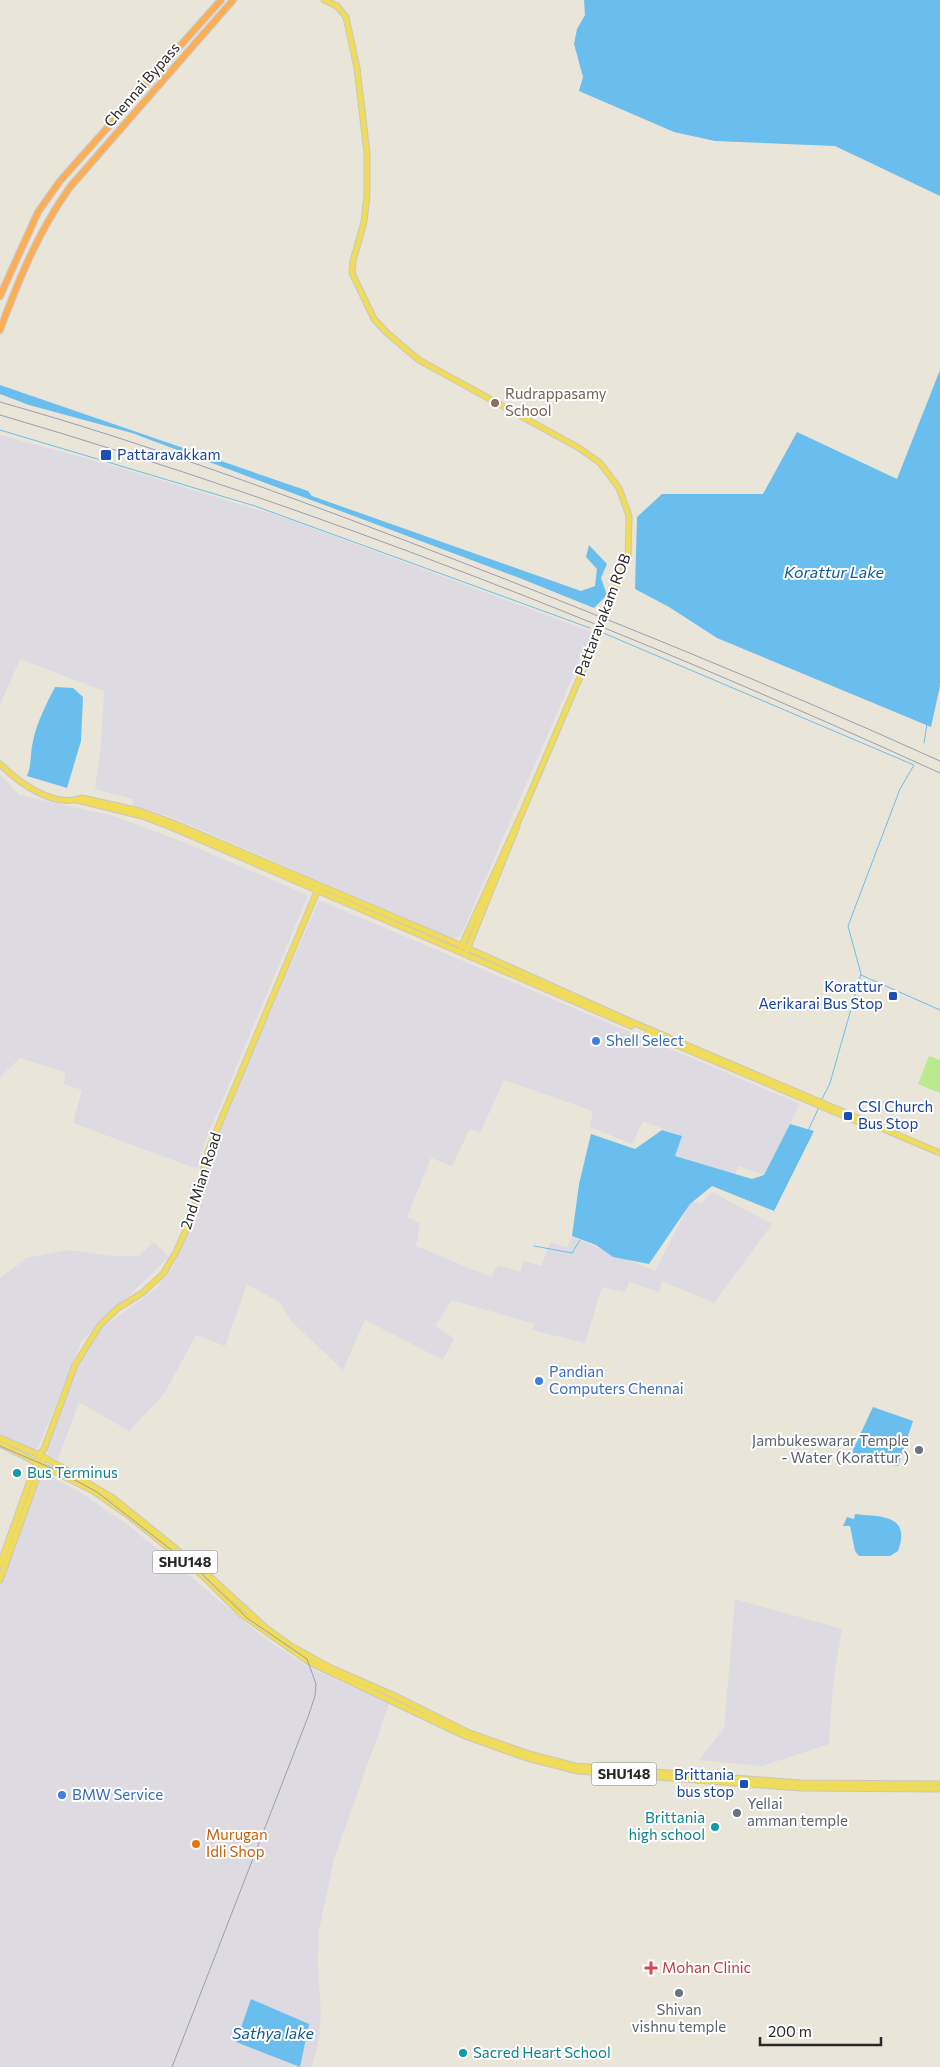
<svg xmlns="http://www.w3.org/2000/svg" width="940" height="2067" font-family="Commissioner,sans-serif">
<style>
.industrial{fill:#dddae2}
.pitch{fill:#baea8f}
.water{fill:#6abeee}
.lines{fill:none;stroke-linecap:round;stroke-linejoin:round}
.stream{stroke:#6abeee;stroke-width:1}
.major-casing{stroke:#c7c7c7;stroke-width:7}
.highway-casing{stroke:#c7c7c7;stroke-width:8}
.major{stroke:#f0dc58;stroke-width:5}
.highway{stroke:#fead50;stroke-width:5.5}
.rail{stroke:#9c9db2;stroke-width:1}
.major-bridge-casing{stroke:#c7c7c7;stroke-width:7;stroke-linecap:butt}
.major-bridge{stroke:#f0dc58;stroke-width:5}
.education-dot{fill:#8d6e63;stroke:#fff;stroke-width:2}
.transit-dot{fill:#1a4fb4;stroke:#fff;stroke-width:2}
.shop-dot{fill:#3f7fe0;stroke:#fff;stroke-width:2}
.worship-dot{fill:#6b7280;stroke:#fff;stroke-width:2}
.culture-dot{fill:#0f9aa8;stroke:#fff;stroke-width:2}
.food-dot{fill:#e8710a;stroke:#fff;stroke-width:2}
.health-dot{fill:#e0444e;stroke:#fff;stroke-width:2}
.labels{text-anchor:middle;stroke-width:4;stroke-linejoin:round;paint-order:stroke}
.shield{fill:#fff;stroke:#686868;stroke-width:1}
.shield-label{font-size:14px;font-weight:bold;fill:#282828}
.street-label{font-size:15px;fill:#282828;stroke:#fff}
.education-label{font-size:15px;fill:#785e54;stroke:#fff;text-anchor:start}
.transit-label{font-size:15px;fill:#164399;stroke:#fff;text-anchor:start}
.shop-label{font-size:15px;fill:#366cbe;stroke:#fff;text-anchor:start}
.worship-label{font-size:15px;fill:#5b616d;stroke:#fff;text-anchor:end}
.culture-label{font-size:15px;fill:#0d838f;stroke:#fff;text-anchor:start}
.food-label{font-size:15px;fill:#c56008;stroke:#fff;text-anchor:start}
.health-label{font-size:15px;fill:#be3a42;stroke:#fff;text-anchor:start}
.water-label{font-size:16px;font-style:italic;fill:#0d5997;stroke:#fff}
</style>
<rect width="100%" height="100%" fill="#eae5d9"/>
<!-- industrial -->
<g class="industrial">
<path d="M0,435L118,467L285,518L592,632L460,937L452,938L171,817L132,805L133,799L95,789L101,746L104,691L20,659L0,705Z"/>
<path d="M0,774L19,795L114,816L183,842L308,895L205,1142L197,1169L73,1123L82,1090L64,1084L65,1072L20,1058L0,1077Z"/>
<path d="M319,900L800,1104L764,1175L739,1166L731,1182L668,1154L676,1134L643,1121L632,1144L590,1127L593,1111L504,1080L480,1133L470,1129L452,1166L431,1158L407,1217L420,1223L416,1246L491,1277L498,1265L520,1272L524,1261L541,1266L550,1242L567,1247L572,1237L655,1271L691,1201L701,1204L712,1192L772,1224L714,1303L662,1281L659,1292L629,1282L625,1292L602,1287L585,1343L532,1330L534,1324L452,1300L435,1326L454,1338L443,1360L365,1320L343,1370L292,1322L280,1303L247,1284L225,1346L196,1335L164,1394L129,1431L79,1402L58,1460L48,1454L46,1445L77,1368L99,1330L157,1288L173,1267L196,1213L208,1162L224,1119Z"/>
<path d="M154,1242L169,1257L82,1340L38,1448L32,1450L0,1435V1278L27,1258L67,1250L114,1256H139Z"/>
<path d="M46,1474L80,1492L132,1528L263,1637L308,1667L389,1704L334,1859L319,1930L318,1965L321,2015L318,2045L311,2067H0V1585L40,1481Z"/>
<path d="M735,1599L842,1629L833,1684L829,1744L762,1766L699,1760L724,1728Z"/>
</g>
<!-- pitch -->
<path class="pitch" d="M929,1056L940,1060V1093L918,1084Z"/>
<!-- water -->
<g class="water">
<path d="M584,0H940V196L835,146L715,141L674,132L579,91L583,77L574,44L577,29L585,15Z"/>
<path d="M940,370V686L931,727L717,638L669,607L635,589L637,517L662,494H763L797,432L897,479Z"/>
<path d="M0,385L308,491L312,496L581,591L595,586L597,569L586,557L589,545L607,564L601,578L607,595L594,608L517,577L132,433L29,405L0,394Z"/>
<path d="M55,687L73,688L83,697L81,741L67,788L27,776C32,764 30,753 33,741C37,722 46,705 55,687Z"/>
<path d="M790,1124L814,1131L774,1211L712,1186L690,1204L649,1264L613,1257L596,1245L572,1236L579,1184L591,1134L635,1149L662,1130L682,1136L675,1156L752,1179L764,1175Z"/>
<path d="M873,1407L913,1421L898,1466L850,1456Z"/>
<path d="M855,1514C878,1517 912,1513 898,1551L890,1556H859L855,1551L850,1526H843L847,1517L854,1519Z"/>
<path d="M251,1999L309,2024L300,2067L236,2042Z"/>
</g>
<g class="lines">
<!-- stream -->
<g class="stream">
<path d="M0,430L255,506L590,628"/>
<path d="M601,632L914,765L900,789L848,926L861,974L830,1083L821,1101"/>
<path d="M924,743L927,724"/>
<path d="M861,975L940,1010"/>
<path d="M808,1131L819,1107"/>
<path d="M534,1246L572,1253L580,1240"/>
</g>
<!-- major casing -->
<g class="major-casing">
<g id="major">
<path d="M324,0L337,6L346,17L357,68L367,153V195L364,222L353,261L352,273L374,319L387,333L419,360L579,448"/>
<path d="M0,764C18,782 54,809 82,798L140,811L173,823L467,948L625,1019L940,1153"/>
<path d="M77,800L142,816L171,827L631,1026"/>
<path d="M461,947L522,813"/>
<path d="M467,950L517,826"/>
<path d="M648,1033L861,1123"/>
<path d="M0,1438L44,1457L113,1498L206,1573L266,1628L291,1646L331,1668L393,1695L467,1732L529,1754L575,1766L800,1783L940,1784"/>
<path d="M0,1444L93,1491L129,1516L203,1576L241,1614L309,1662L465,1736L527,1758L578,1771L800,1788L940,1789"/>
<path d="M0,1565L39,1455L44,1449L75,1365L100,1325L118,1308L142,1293L163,1274L176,1252L192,1217L208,1151L318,889"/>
<path d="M0,1580L43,1461"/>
</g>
</g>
<!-- highway casing -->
<g class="highway-casing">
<g id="highway">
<path d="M0,296L38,212L60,181L221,0"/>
<path d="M0,330C19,279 38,232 70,187L233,0"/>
</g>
</g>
<!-- major -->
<use href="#major" class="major"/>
<!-- highway -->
<use href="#highway" class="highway"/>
<!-- rail -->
<g class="rail">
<path d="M0,402C146,443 289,496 430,550C602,616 772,685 940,761"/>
<path d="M0,415C322,509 635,634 940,773"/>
<path d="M0,1446L58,1471L97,1492L201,1573L247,1618L307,1659L316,1684L315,1696L308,1717L172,2067"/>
</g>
<!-- major-bridge casing -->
<g class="major-bridge-casing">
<path id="major-bridge" d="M522,813L597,637L628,558L629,516L619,488L600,463L579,448"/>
</g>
<!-- major-bridge -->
<use href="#major-bridge" class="major-bridge"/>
</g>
<!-- markers -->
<circle class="education-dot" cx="495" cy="403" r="5"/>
<g class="transit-dot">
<rect x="100" y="449" width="12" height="12" rx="2.5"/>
<rect x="888" y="991" width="10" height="10" rx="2.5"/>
<rect x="843" y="1111" width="10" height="10" rx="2.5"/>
<rect x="739" y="1779" width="10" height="10" rx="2.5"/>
</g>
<g class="shop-dot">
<circle cx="596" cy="1041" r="5"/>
<circle cx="539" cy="1381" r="5"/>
<circle cx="62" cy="1795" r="5"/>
</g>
<g class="worship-dot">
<circle cx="919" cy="1450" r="5"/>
<circle cx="737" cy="1813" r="5"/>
<circle cx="679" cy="1993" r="5"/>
</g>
<g class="culture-dot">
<circle cx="17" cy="1473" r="5"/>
<circle cx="715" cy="1827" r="5"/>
<circle cx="463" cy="2053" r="5"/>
</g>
<circle class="food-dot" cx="196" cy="1844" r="5"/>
<path class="health-dot" d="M648.5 1960.5h5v5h5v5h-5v5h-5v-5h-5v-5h5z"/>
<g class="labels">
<!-- shield labels -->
<g class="shield">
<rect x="152.5" y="1550.5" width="65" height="23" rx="4"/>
<rect x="591.5" y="1762.5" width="65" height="23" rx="4"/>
</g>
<g class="shield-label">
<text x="185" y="1567">SHU148</text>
<text x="624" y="1779">SHU148</text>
</g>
<!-- street labels -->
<g class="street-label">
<text transform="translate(142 85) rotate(-49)" y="5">Chennai Bypass</text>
<text transform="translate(603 615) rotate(-69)" y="5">Pattaravakam ROB</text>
<text transform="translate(201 1181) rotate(-72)" y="5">2nd Mian Road</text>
</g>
<!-- education labels -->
<g class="education-label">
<text x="505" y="399">Rudrappasamy<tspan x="505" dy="17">School</tspan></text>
</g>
<!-- transit labels -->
<g class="transit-label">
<text x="117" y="460">Pattaravakkam</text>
<text x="883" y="992" text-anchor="end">Korattur<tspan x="883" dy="17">Aerikarai Bus Stop</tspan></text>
<text x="858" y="1112">CSI Church<tspan x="858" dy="17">Bus Stop</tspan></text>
<text x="734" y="1780" text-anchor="end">Brittania<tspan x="734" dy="17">bus stop</tspan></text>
</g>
<!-- shop labels -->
<g class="shop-label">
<text x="606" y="1046">Shell Select</text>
<text x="549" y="1377">Pandian<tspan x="549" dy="17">Computers Chennai</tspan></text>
<text x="72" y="1800">BMW Service</text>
</g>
<!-- worship labels -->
<g class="worship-label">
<text x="909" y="1446">Jambukeswarar Temple<tspan x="909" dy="17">- Water (Korattur )</tspan></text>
<text x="747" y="1809" text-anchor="start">Yellai<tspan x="747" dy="17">amman temple</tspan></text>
<text x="679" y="2015" text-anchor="middle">Shivan<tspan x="679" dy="17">vishnu temple</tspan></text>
</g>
<!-- culture labels -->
<g class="culture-label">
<text x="27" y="1478">Bus Terminus</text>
<text x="705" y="1823" text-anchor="end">Brittania<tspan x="705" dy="17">high school</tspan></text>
<text x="473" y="2058">Sacred Heart School</text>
</g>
<!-- food labels -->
<g class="food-label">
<text x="206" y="1840">Murugan<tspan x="206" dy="17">Idli Shop</tspan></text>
</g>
<!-- health labels -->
<g class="health-label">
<text x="662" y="1973">Mohan Clinic</text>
</g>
<!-- water labels -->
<g class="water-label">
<text x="834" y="578">Korattur Lake</text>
<text x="273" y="2039">Sathya lake</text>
</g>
</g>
<!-- scale -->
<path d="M760 2037v8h121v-8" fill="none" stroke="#282828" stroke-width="2.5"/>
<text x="768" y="2037" font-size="15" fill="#282828" stroke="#ffffff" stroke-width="4" paint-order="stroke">200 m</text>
</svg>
